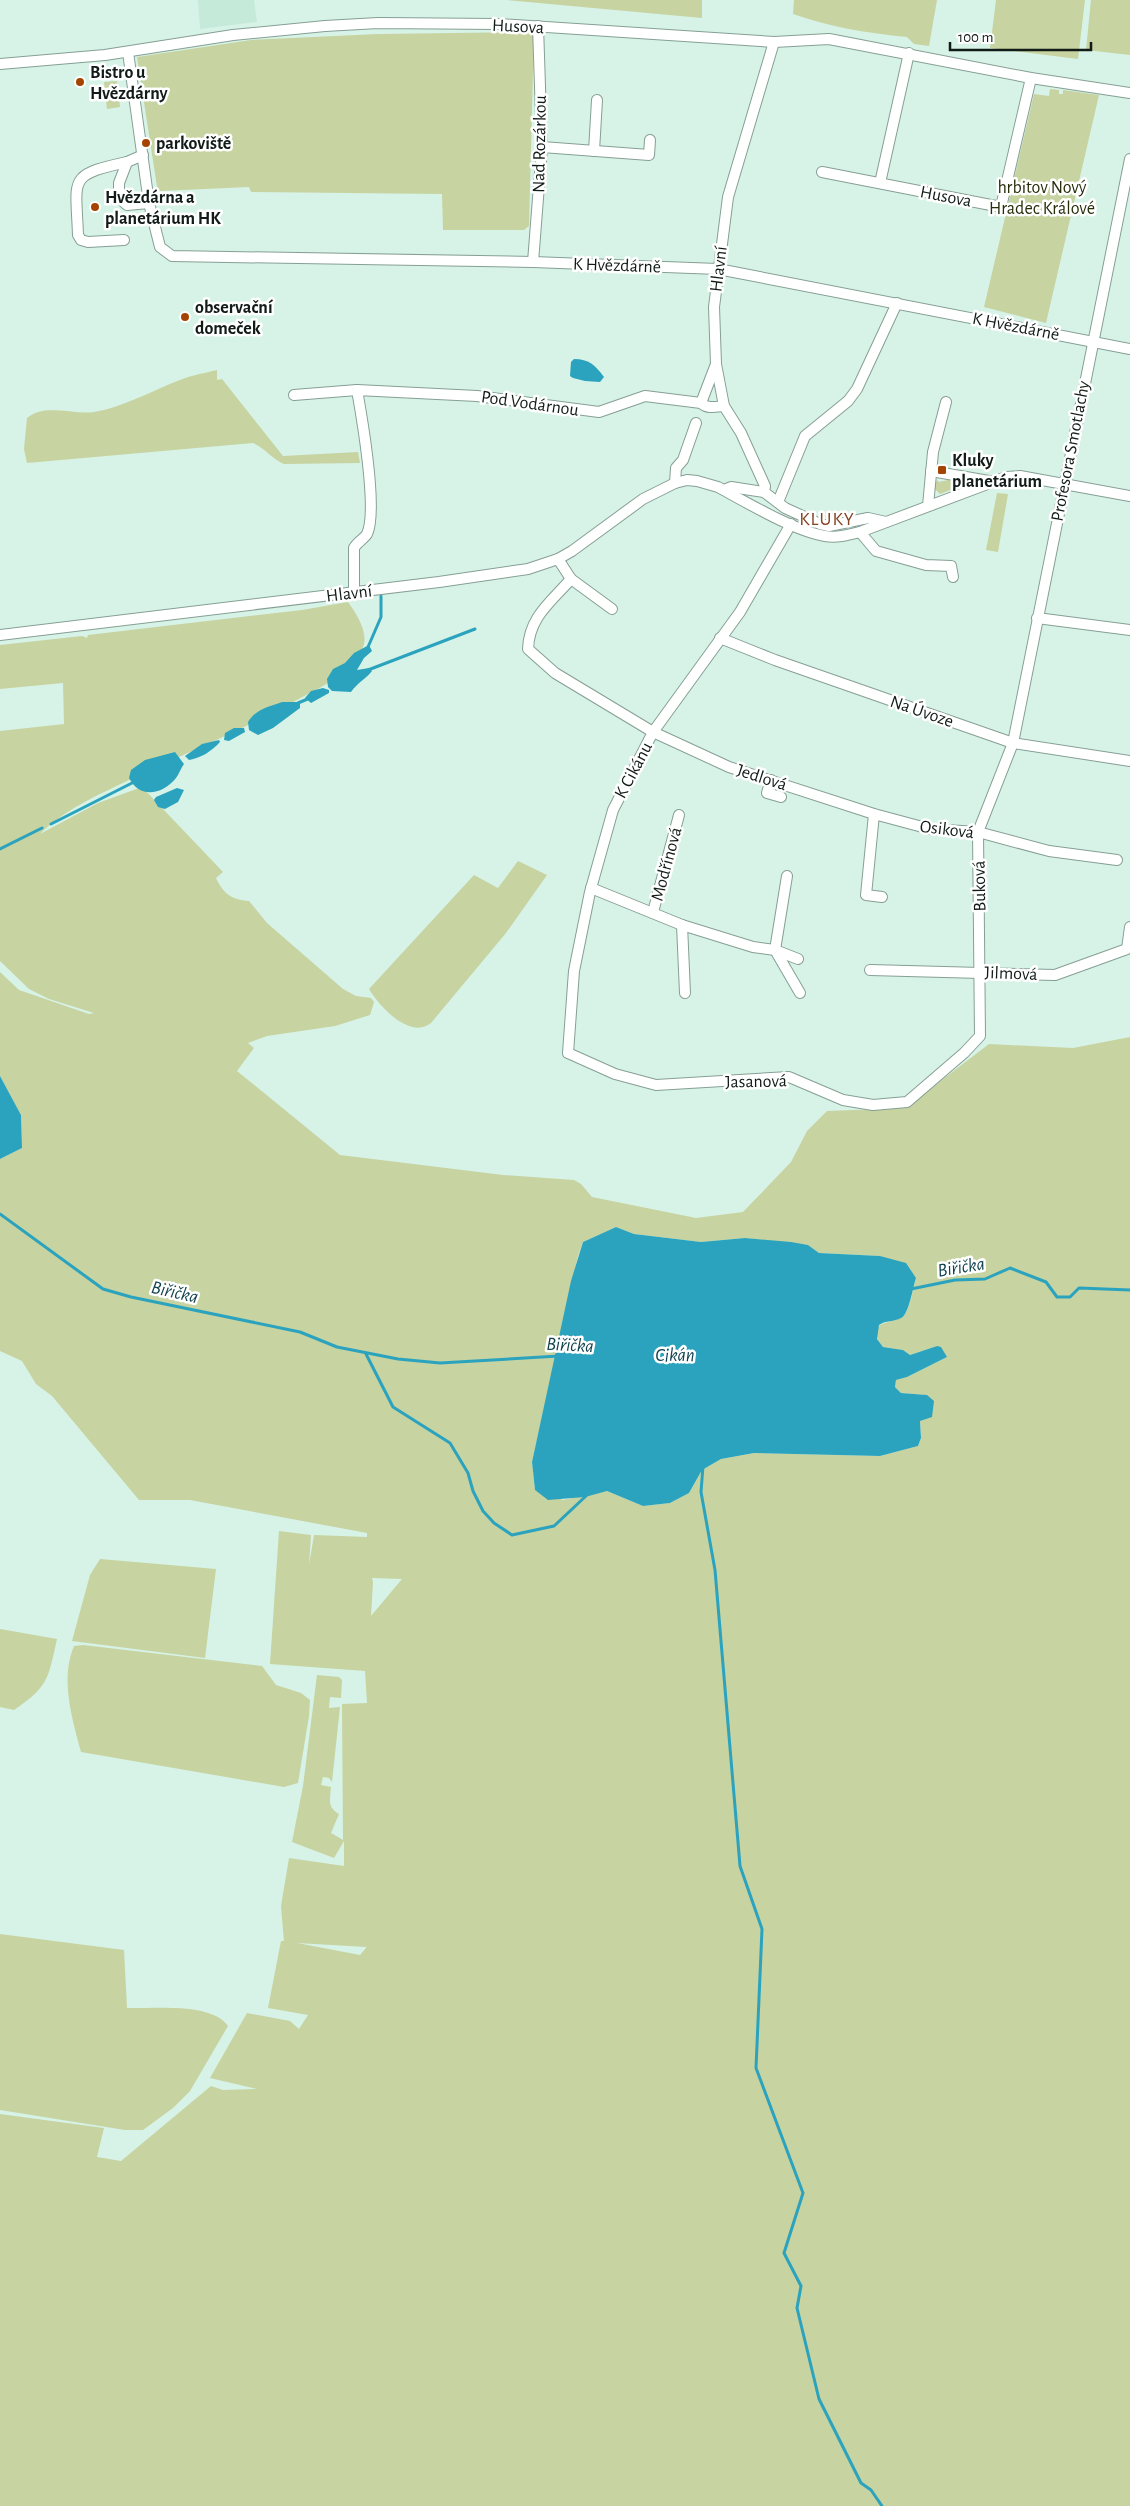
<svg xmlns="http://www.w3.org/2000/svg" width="1130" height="2506" font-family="'Alegreya Sans',sans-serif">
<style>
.built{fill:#c5eada}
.green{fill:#c7d3a0;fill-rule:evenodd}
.water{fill:#2ba3be}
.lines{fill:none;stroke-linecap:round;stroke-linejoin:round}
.stream{stroke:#2ba3be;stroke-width:3}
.minor-casing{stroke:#869f94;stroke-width:12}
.minor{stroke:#fff;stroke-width:10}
.poi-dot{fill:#a54400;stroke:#fff;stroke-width:2}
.labels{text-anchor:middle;stroke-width:5;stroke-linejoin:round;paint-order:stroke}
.street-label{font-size:18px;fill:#111b17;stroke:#fff}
.poi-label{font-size:18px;font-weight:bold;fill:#111b17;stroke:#fff;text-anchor:start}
.park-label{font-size:18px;fill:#262d09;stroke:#fff}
.neighbourhood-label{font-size:19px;letter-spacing:1px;fill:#844323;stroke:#fff}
.water-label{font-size:19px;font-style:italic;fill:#10424e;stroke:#fff}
</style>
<rect width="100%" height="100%" fill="#d7f3e7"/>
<!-- built -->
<path class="built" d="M198,0H254L257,22L200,29Z"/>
<!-- green -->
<g class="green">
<path d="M506,0H702V18L517,1Z"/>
<path d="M794,0H937L929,46L914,44L907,37C867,33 830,27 793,14Z"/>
<path d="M996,0H1085L1078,59L990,48Z"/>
<path d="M1091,0H1130V55L1086,50Z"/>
<path d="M534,32L529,226L524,230H443L442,194L251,192L249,187L160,191L158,193L137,57L251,40L378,34Z"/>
<path d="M117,81L120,107L107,109L104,82Z"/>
<path d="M1050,89L1059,90V94H1063V90L1099,95L1046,323L984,307L1034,94L1049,96Z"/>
<path d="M217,370V380L222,379L283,456L358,452L360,463L284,464C272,459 265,448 253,443L27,463L24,449L27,418C45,403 73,415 94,412C124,407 151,391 180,380C192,375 205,373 217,370Z"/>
<path d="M937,480L939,482L948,480L966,484L940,494L934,488Z"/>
<path d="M997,493L1008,494L998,552L986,550Z"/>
<path d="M348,602C356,613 369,633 363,647C352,674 319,688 295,701C241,731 183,754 127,781C96,796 64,810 40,834L98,803L142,787L223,872L216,878C223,893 231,900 249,901L267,923L343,989L356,996L371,998L374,1002L370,1015L335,1026L267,1036L248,1043L254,1048L237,1071L340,1155L503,1175L574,1180L581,1184L592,1197L696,1218L743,1212L791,1162L807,1131L827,1111L905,1108L989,1044L1073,1048L1130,1037V2506H0V2114L104,2128L97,2157L121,2161L211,2086L223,2090L257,2089L210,2078L247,2013L290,2021L299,2029L308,2015L268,2008L281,1941H284L281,1906L289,1858L344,1866V1841L334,1858L292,1842L303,1786L317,1675L339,1677L342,1680L341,1698L330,1697L329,1708L340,1707L332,1782L329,1778L323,1777L321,1785L331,1787C330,1800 327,1807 339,1814L331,1833L343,1840L342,1704L367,1703L365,1671L270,1664L279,1531L311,1535L309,1565L314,1535L367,1537V1533L190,1500H139L52,1396L36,1384L22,1361L0,1351V1159L22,1148L21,1115L0,1076V972L19,990L89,1014L94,1013L49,999L29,989L0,961V731L64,724L63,683L0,689V645L82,636L87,638L88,635L302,610ZM616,1227L634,1234L701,1242L745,1238L808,1245L819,1253L880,1256L916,1278C913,1289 911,1303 906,1313C900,1326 859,1317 883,1347L903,1350L910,1355L937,1346L947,1357L907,1377L896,1380L895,1387L901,1393L926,1395L920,1421L921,1438L918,1446L880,1456L754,1453L721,1459L702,1470L689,1493L670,1503L643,1506L607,1491L563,1500L535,1490L532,1462L578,1256L583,1242ZM372,1578L402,1579L371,1616L373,1582ZM297,1943L366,1947V1948L360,1955Z"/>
<path d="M518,861L547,875L506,933L431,1023C410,1040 379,1006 369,989L474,875L498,888Z"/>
<path d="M100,1559L216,1569L205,1658L72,1641L90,1575Z"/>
<path d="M0,1629L57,1639C48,1679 49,1686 14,1710L0,1707Z"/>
<path d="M83,1645L262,1666L276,1685L301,1693L310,1700L309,1716L298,1783L284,1787L81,1752C72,1718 60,1680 74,1646Z"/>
<path d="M0,1934L124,1950L127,2008C154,2009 211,2002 228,2026L190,2091L173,2108L143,2130H125L0,2110Z"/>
</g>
<!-- water -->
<g class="water">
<path d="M574,359C589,359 595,365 604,377L600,382L585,381L573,378L570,376L571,362Z"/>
<path d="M369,645L372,651L364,658L357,670L369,668L372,671C366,679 358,682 351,692L332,691L328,687L327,679L333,669L345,663L354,653Z"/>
<path d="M323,688L329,690V693L311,703L305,698L311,691Z"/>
<path d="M282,702H300V708L273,728L258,735L249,730L248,722C256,709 268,707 282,702Z"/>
<path d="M234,728H244L245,732L229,741L224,740L225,733Z"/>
<path d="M219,740L220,742C212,751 201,758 189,760L185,756L202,744Z"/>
<path d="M175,752L184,764C181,768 179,774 176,778C162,795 140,799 129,778L131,770L145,760Z"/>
<path d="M177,788L184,790L178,802L165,809L158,807L154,800L156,797Z"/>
<path d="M0,1076L21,1115L22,1148L0,1159Z"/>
<path d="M616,1227L634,1234L701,1242L745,1238L791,1242L808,1245L819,1253L880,1256L906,1263L916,1278C913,1286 909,1315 901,1318C894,1322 886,1320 879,1325L877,1339L883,1347L903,1350L910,1355L937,1346L941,1347L947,1357L907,1377L896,1380L895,1387L901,1393L927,1395L934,1401L932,1417L920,1421L921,1438L918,1446L880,1456L754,1453L721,1459L702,1470L689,1493L670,1503L643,1506L607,1491L585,1497L548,1500L535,1490L532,1462L571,1281L583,1242Z"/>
</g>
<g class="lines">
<!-- stream -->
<g class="stream">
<path d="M368,647L381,617V596"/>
<path d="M368,670L475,629"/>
<path d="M298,703L310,698"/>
<path d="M51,824L134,782"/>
<path d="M0,849L42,828"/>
<path d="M0,1214L103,1289L131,1297L300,1332L337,1347L398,1359L440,1363L559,1356"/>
<path d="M911,1289L955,1280L985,1279L1010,1268L1046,1282L1057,1297H1070L1079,1288L1130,1290"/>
<path d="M366,1354L393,1407L450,1443L468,1473L473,1491L483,1511L494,1523L512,1535L554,1526L586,1496"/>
<path d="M703,1466L701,1492L715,1570L740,1866L762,1929L756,2068L803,2193L784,2253L801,2286L797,2308L819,2399L861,2483L871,2490L882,2506"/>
</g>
<!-- minor casing -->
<g class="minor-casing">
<g id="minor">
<path d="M128,52L149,203L160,247L172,256L533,262L718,269L1130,349"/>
<path d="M0,64L105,55L233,35L325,26L378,23L499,24L774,42L829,39L1031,78L1130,93"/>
<path d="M542,147L649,155L650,140"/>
<path d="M594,151L597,100"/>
<path d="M143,155L127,162L119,183V198L127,205L149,203"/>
<path d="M822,172L1001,207L1031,78"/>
<path d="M880,183L909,53"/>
<path d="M124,240L88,242L81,240L78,235C76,178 67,175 127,162"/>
<path d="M533,262L542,147L538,26"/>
<path d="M294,395L357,390"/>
<path d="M701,403L716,364"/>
<path d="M931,471L989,481"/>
<path d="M675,483L676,468L683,460L696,423"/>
<path d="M724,490L731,487L764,492L785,508L820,524L829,526L868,518L886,522"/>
<path d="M764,492L765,486L741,433L724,406L716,364L714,307L728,197L774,42"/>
<path d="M778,502L805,436L848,401L857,389L897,303"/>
<path d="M928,506L933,452L946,402"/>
<path d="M791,524L740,612L653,732L613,810L590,892L574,971L568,1053L615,1074L656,1085L789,1077L843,1100L873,1105L907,1102L964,1053L980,1036L978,832L1013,743L1130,159"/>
<path d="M860,532L876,551L926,565L951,566L953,577"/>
<path d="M558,559L571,579C551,602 529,617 528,649L555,673L653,732L729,767L874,814L930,829L978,832L1049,851L1117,860"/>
<path d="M571,579L612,609"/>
<path d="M354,593V548C357,542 364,539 367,534C378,511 362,418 357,390L477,396L599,412L645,396L701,403C707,409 715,407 724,406"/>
<path d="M1037,618L1130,630"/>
<path d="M0,635L439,582L528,569L558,559L572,551L643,499L675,483L687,480L697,481L718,487C746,502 794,531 825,536C837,538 848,535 860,532L1006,477L1020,476L1130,496"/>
<path d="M720,638L775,660L1013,743L1130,761"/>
<path d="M771,780L767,793L781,797"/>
<path d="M874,814L866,895L882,897"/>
<path d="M591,888L682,925L753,947L775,950L798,959"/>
<path d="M653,912L679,815"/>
<path d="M682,925L685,993"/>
<path d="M775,950L787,876"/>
<path d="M775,950L800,993"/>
<path d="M870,970L1055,975L1127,949L1130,927"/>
</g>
</g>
<!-- minor -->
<use href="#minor" class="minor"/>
</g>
<!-- markers -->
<g class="poi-dot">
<circle cx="80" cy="82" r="5"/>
<circle cx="146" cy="143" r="5"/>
<circle cx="95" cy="207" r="5"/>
<circle cx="185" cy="317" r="5"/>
<rect x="937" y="465" width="10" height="10" rx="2.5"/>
</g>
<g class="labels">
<!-- street labels -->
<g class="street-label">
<text transform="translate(518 26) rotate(3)" y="6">Husova</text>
<text transform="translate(539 144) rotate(-89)" y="6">Nad Rozárkou</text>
<text transform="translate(946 196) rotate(11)" y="6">Husova</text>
<text transform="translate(617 265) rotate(2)" y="6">K Hvězdárně</text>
<text transform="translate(718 269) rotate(-83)" y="6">Hlavní</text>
<text transform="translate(1016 326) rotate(11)" y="6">K Hvězdárně</text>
<text transform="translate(530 403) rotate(8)" y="6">Pod Vodárnou</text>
<text transform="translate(1070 451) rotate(-79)" y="6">Profesora Smotlachy</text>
<text transform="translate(349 593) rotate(-7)" y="6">Hlavní</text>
<text transform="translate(922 711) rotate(19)" y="6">Na Úvoze</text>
<text transform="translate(633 770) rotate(-62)" y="6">K Cikánu</text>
<text transform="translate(762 777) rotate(18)" y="6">Jedlová</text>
<text transform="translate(947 829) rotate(7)" y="6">Osiková</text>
<text transform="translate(666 864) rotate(-75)" y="6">Modřínová</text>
<text transform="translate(979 886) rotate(-91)" y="6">Buková</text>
<text transform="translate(1011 973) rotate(2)" y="6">Jilmová</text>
<text transform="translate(756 1081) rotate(-1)" y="6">Jasanová</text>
</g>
<!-- poi labels -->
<g class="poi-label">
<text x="90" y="78">Bistro u<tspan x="90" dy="21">Hvězdárny</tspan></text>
<text x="156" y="149">parkoviště</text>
<text x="105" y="203">Hvězdárna a<tspan x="105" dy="21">planetárium HK</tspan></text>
<text x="195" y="313">observační<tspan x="195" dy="21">domeček</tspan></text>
<text x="952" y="466">Kluky<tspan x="952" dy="21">planetárium</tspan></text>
</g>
<!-- park labels -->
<g class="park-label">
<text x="1042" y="193">hrbitov Nový<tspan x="1042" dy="21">Hradec Králové</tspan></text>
</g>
<!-- neighbourhood labels -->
<g class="neighbourhood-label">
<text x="827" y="525">KLUKY</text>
</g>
<!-- water labels -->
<g class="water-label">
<text transform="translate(961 1266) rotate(-9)" y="7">Biřička</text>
<text transform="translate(175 1291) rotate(13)" y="7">Biřička</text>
<text transform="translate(570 1344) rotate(3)" y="7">Biřička</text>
<text x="675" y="1361">Cikán</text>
</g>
</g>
<!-- scale -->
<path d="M950 42v8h141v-8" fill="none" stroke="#111b17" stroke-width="2.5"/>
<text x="958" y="42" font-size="15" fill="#111b17" stroke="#ffffff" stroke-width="4" paint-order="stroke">100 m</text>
</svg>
